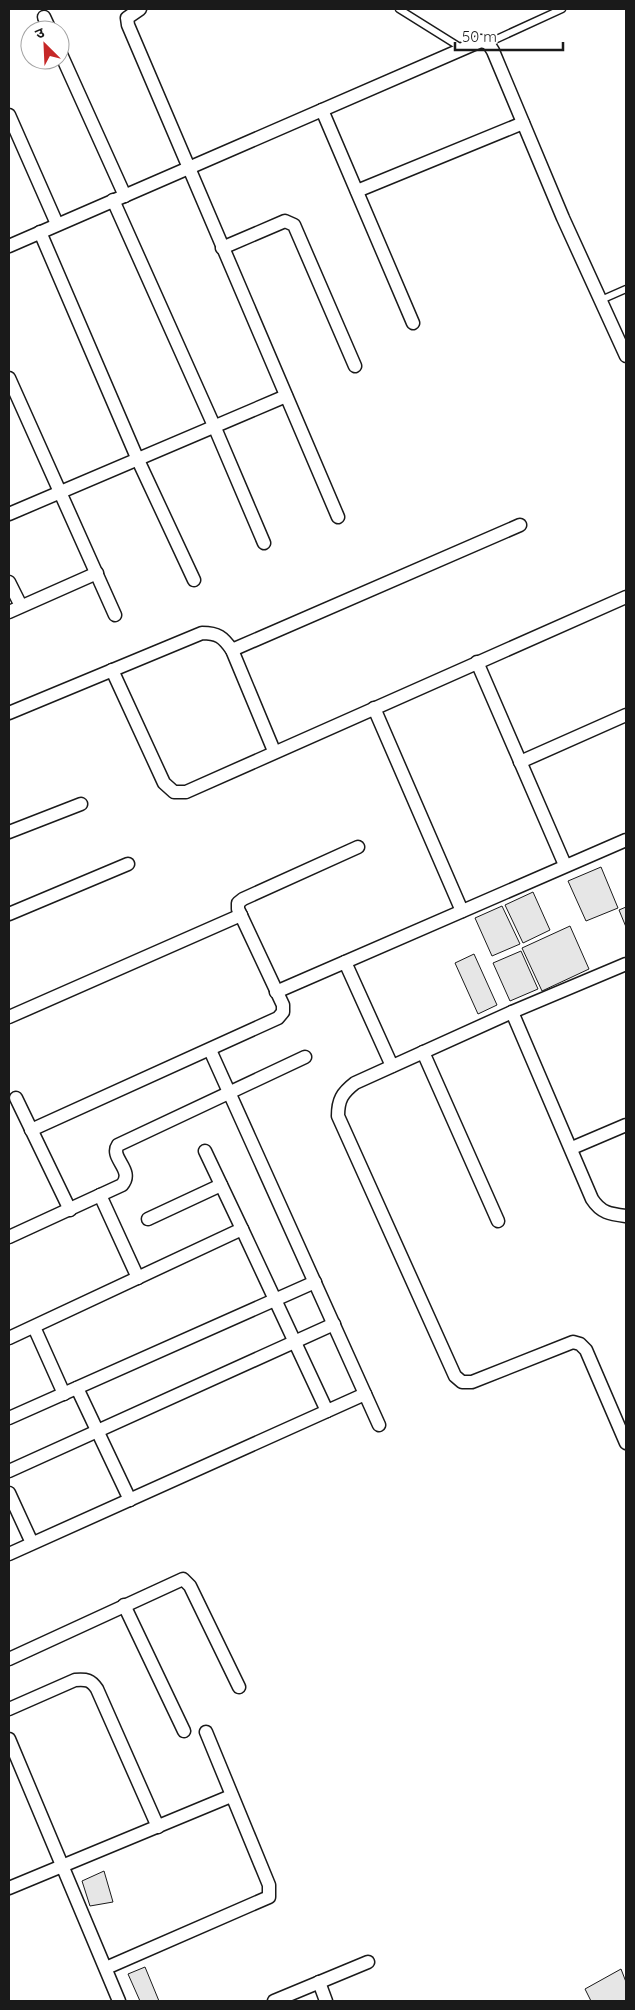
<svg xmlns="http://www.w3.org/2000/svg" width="635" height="2010" font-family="Quicksand,'Noto Sans Devanagari',sans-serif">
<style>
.building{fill:#e6e6e6;stroke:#1a1a1a}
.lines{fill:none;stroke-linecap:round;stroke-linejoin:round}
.lane-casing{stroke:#1a1a1a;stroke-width:9}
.street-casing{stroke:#1a1a1a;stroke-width:15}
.lane{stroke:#fff;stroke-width:6}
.street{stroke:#fff;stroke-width:12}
</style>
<rect width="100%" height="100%" fill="#fff"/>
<!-- building -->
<g class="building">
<path d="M601,867L618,908L586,921L568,881Z"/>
<path d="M533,892L550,930L523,943L505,905Z"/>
<path d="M502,906L520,944L492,956L475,918Z"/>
<path d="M626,907V927L619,910Z"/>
<path d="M570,926L589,969L542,991L522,948Z"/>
<path d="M521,951L538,989L510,1001L493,963Z"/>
<path d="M474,954L497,1005L478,1014L455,963Z"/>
<path d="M104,1871L113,1902L90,1906L82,1881Z"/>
<path d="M145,1967L159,2001H140L128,1974Z"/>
<path d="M621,1969L626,1982V2001H591L585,1989Z"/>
</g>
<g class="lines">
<!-- lane casing -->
<g class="lane-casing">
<g id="lane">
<path d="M399,9L463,49"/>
<path d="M488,43L562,9"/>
<path d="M601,300L626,289"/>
</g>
</g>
<!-- street casing -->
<g class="street-casing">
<g id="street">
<path d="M140,9L127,18L128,25L338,517"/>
<path d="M44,17L50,30"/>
<path d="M60,52L125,196"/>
<path d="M322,110L413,323"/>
<path d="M9,115L57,224"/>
<path d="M357,191L523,123"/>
<path d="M113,200L215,428L264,543"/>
<path d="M40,232L138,460L194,580"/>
<path d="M9,246L481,41L488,43L493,51L563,218L626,356"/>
<path d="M222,248L285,221L294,225L355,366"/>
<path d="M9,378L115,615"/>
<path d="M9,514L286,396"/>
<path d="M9,582L21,606"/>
<path d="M9,612L97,573"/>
<path d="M232,650L520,525"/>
<path d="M477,662L565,865"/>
<path d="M112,670L164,783L174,792H186L626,597"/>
<path d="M374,708L462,911"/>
<path d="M9,713L202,633C218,633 223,637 232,650L274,751"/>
<path d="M520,762L626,715"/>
<path d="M9,832L81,804"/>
<path d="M9,914L128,864"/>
<path d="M345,962L392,1066"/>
<path d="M626,964L512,1012L355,1083C342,1093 338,1100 338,1116L455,1376L462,1382H472L573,1342L580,1344L586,1350L626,1443"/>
<path d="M276,992L626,840"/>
<path d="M512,1012L592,1199C601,1213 610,1214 626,1216"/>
<path d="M9,1017L241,915"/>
<path d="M210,1050L379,1425"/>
<path d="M423,1052L498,1221"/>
<path d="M16,1098L70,1210"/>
<path d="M31,1130L278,1018L283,1012V1005L238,909V903L243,899L358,847"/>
<path d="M572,1148L626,1125"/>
<path d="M100,1195L138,1278"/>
<path d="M148,1219L221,1185"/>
<path d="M242,1229L327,1411"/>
<path d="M9,1237L122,1185C135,1170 109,1158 118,1145L305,1057"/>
<path d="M34,1327L64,1394"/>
<path d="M9,1338L242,1229L205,1151"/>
<path d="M77,1388L130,1500"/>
<path d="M9,1418L315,1282"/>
<path d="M9,1471L334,1324"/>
<path d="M9,1493L32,1543"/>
<path d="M9,1554L365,1394"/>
<path d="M124,1605L184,1731"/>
<path d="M9,1659L183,1579L190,1586L239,1687"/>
<path d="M9,1709L75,1680C87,1679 91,1680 97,1689L158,1827"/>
<path d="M9,1739L119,2001"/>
<path d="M9,1888L231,1796"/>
<path d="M106,1968L269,1897V1885L206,1732"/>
<path d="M319,1982L326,2001"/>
<path d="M274,2001L368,1962"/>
</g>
</g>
<!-- lane -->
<use href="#lane" class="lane"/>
<!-- street -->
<use href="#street" class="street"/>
</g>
<!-- border -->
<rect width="635" height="2010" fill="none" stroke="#1a1a1a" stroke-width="20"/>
<!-- north arrow -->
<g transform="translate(45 45) rotate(336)"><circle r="24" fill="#ffffff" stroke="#a3a3a3"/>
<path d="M0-4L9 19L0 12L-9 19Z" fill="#c62828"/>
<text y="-8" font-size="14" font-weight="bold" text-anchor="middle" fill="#1a1a1a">उ</text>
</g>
<!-- scale -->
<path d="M455 42v8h108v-8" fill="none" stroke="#1a1a1a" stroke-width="2.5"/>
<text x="462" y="42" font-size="15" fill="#1a1a1a" stroke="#ffffff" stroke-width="4" paint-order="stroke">50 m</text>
</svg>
